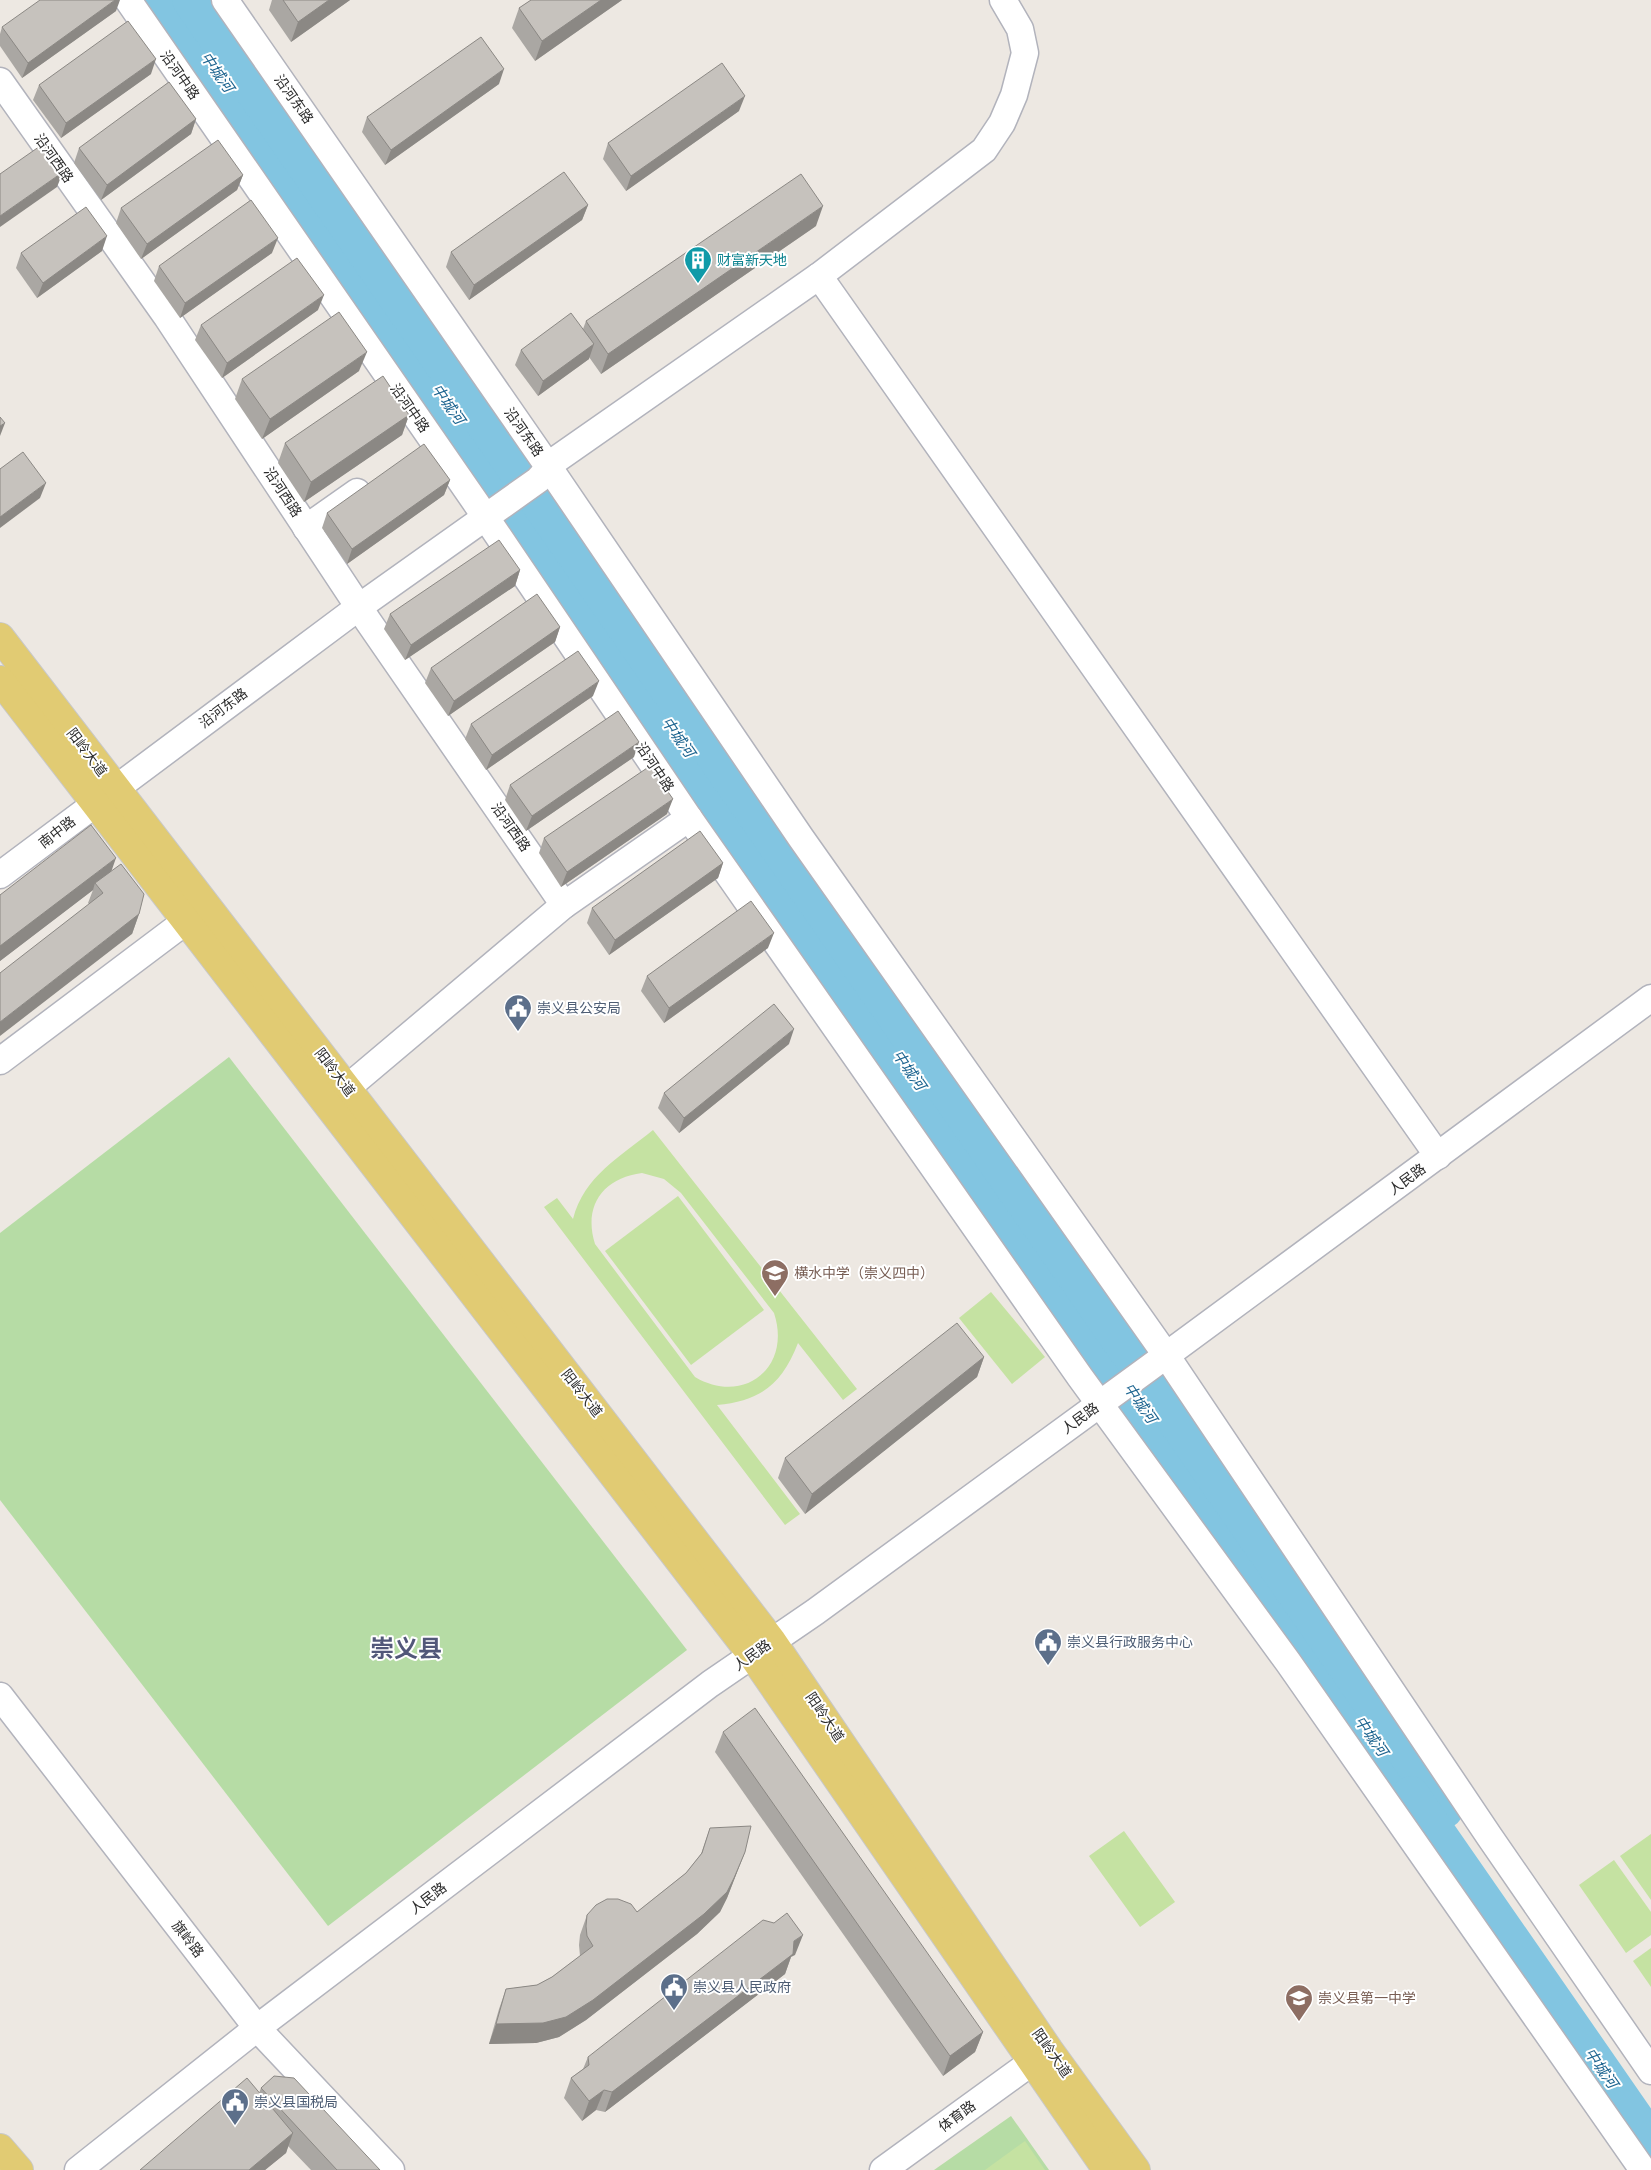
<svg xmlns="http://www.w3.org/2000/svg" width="1651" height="2170" font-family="Cabin,'Noto Sans SC',sans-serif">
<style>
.green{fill:#b6dca5}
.pitch{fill:#c5e2a2;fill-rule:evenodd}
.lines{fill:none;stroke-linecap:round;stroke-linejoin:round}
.river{stroke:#82c5e1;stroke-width:36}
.minor-casing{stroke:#b2b3bc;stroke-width:29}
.major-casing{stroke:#c8c8c8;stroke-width:30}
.minor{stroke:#fff;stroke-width:26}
.major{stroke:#e1cb73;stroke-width:28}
.wall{fill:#aaa7a3}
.shaded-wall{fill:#8b8884}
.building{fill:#c6c2bd;stroke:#8b8884}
.labels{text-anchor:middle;stroke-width:4;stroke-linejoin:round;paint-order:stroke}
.street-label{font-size:14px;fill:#2d2d2d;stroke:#fff}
.culture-label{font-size:14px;fill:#0d838f;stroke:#fff;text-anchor:start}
.service-label{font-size:14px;fill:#4e5e75;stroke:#fff;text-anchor:start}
.education-label{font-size:14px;fill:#785e54;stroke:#fff;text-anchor:start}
.water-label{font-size:15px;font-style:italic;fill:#1e6590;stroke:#fff}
.town-label{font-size:24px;font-weight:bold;fill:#525879;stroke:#fff}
</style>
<rect width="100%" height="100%" fill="#ede8e2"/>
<!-- green -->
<g class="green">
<path d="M229,1057L687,1650L328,1926L0,1500V1233Z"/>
<path d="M1011,2116L1049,2170H934Z"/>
</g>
<!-- pitch -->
<g class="pitch">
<path d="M653,1130L857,1389L843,1400L798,1343C782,1384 761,1401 717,1405L800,1514L785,1525L544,1207L557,1198L573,1219C584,1176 620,1157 653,1130ZM642,1173L664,1179L681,1193L774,1313C792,1367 744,1406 695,1377L595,1244C583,1206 603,1178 642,1173Z"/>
<path d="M678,1196L764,1310L691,1365L605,1251Z"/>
<path d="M991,1292L1045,1357L1012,1384L959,1318Z"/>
<path d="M1124,1831L1175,1902L1140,1927L1089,1856Z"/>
<path d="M1651,1834V1900L1620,1856Z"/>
<path d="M1614,1860L1651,1912V1935L1626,1953L1579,1885Z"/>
<path d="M1651,1948V1987L1633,1961Z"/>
<path d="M1025,2141L1045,2170H985Z"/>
</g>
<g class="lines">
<!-- river -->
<g class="river">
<path d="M154,0L1417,1824"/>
<path d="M190,0L1445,1810"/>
<path d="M1411,1794L1651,2140"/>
</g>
<!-- minor casing -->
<g class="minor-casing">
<g id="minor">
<path d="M128,0L476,503L689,818L1080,1377L1288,1662L1643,2170"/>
<path d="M225,0L550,469L801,838L1166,1355L1489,1836L1651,2071"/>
<path d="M0,81L167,317L368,621L564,905"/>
<path d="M819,276L1438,1156"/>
<path d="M306,528L357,492"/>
<path d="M0,875L359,607L538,480L557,459L819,276L984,150L1002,123L1014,95L1025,53L1020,29L1003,0"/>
<path d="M0,1061L186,921"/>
<path d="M347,1088L564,905L689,818"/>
<path d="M0,1696L257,2028L391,2170"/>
<path d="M78,2170L257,2028L710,1684L815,1612L1149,1368L1651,998"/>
<path d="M883,2170L1032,2062"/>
</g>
</g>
<!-- major casing -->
<g class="major-casing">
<g id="major">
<path d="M0,637L772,1641L1049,2050L1136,2170"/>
<path d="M0,680L752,1655L1107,2170"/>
<path d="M0,2148L19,2170"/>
</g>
</g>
<!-- minor -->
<use href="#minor" class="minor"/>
<!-- major -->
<use href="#major" class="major"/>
</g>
<!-- wall -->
<g class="wall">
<path d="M272,0H350L291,42L269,10Z"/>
<path d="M531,0H622L535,61L512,28L519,8Z"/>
<path d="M116,11L22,78L0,46V34L2,27Z"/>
<path d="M151,74L61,138L33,100L39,85Z"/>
<path d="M499,84L385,165L362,132L367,117Z"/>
<path d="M739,111L626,191L603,159L608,143Z"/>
<path d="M196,119L191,134L101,200L74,163L79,148Z"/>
<path d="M243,175L237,190L141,259L116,223L121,208Z"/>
<path d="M588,205L582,220L469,300L446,267L451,252Z"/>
<path d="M816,226L601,374L589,357V359L538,396L515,365L521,350L583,329L586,321Z"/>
<path d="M102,251L37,298L16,268L21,253Z"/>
<path d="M272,253L180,318L154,281L159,266Z"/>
<path d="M318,310L222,378L195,340L201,325Z"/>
<path d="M359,371L262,439L235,399L242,379Z"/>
<path d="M409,415L402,435L304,502L278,463L285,443Z"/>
<path d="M450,480L444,495L347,564L322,528L327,513Z"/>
<path d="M520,570L515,586L405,660L384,629L390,614Z"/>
<path d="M560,627L555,642L448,716L425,683L431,668Z"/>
<path d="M593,696L486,770L465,739L471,724Z"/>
<path d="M634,757L526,831L505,800L510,785Z"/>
<path d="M667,814L561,887L539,853L544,838Z"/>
<path d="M723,863L718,878L609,955L587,923L592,908Z"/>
<path d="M111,871L139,914L132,934L89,904L88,903L93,890L0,961V895Z"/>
<path d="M768,948L664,1023L641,991L647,976Z"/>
<path d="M789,1044L679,1133L658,1108L664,1093Z"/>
<path d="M984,1357L977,1377L805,1514L778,1478L785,1458Z"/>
<path d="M723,1732L983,2032L975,2052L943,2076L715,1752Z"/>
<path d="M710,1828L737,1872L727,1898L720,1912L697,1934L586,2020L559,2037L536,2043L489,2044L499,2009L506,1989L537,1985L552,1977L580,1956L579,1945L580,1935L587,1915L637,1912L686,1873L701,1854Z"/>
<path d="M795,1955L791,1957L785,1974L605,2112L596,2110L582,2121L564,2098L571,2078L583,2069L588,2057Z"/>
<path d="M261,2088L380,2170H311L288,2146L286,2153L265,2170H140L259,2093Z"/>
</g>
<!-- shaded-wall -->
<g class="shaded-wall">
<path d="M115,0H120L116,11L22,78L28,63Z"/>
<path d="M329,0H350L291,42L298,22Z"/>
<path d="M601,0H622L535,61L542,41Z"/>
<path d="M156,59L151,74L61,138L66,123Z"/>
<path d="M504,69L499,84L385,165L391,150Z"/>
<path d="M745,96L739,111L626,191L631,176Z"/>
<path d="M196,119L191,134L101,200L107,185Z"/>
<path d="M63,172L57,187L0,227V216Z"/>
<path d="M243,175L237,190L141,259L147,244Z"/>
<path d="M588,205L582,220L469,300L474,285Z"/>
<path d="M823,206L816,226L601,374L608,354Z"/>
<path d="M107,236L102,251L37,298L43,283Z"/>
<path d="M278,238L272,253L180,318L185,303Z"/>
<path d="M324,295L318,310L222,378L227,363Z"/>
<path d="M594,344L589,359L538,396L543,381Z"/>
<path d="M367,352L359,371L262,439L270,419Z"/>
<path d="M409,415L402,435L304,502L311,482Z"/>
<path d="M5,423L0,436V426Z"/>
<path d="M450,480L444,495L347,564L352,549Z"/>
<path d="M46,483L40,498L0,528V517Z"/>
<path d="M520,570L515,586L405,660L411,645Z"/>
<path d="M560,627L555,642L448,716L454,701Z"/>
<path d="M599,681L593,696L486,770L492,755Z"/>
<path d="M639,742L634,757L526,831L532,816Z"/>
<path d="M673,799L667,814L561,887L567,872Z"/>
<path d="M116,858L109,878L95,883L93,890L0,961V946Z"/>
<path d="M723,863L718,878L609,955L615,940Z"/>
<path d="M139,914L132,934L0,1036V1022Z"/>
<path d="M774,933L768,948L664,1023L669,1008Z"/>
<path d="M794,1029L789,1044L679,1133L684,1118Z"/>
<path d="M984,1357L977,1377L805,1514L812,1494Z"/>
<path d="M745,1852L727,1898L720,1912L697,1934L586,2020L559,2037L536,2043L489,2044L496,2024Z"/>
<path d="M803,1935L795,1955L791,1957L785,1974L605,2112L612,2092L794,1941Z"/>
<path d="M983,2032L975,2052L943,2076L950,2056Z"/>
<path d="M604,2090L596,2110L582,2121L589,2101Z"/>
<path d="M293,2133L286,2153L265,2170H249Z"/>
</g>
<!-- building -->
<g class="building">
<path d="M40,0H115L28,63L2,27Z"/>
<path d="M283,0H329L298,22Z"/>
<path d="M531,0H601L542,41L519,8Z"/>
<path d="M128,21L156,59L66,123L39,85Z"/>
<path d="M481,37L504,69L391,150L367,117Z"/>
<path d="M722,63L745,96L631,176L608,143Z"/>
<path d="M169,82L196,119L107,185L79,148Z"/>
<path d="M218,140L243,175L147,244L121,208Z"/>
<path d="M43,144L63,172L0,216V174Z"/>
<path d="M564,172L588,205L474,285L451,252Z"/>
<path d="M801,174L823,206L608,354L586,321Z"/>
<path d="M251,200L278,238L185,303L159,266Z"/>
<path d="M86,207L107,236L43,283L21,253Z"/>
<path d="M297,258L324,295L227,363L201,325Z"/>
<path d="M339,312L367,352L270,419L242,379Z"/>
<path d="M571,313L594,344L543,381L521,350Z"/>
<path d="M383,376L409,415L311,482L285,443Z"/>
<path d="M0,417L5,423L0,426Z"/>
<path d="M424,444L450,480L352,549L327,513Z"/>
<path d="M23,452L46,483L0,517V469Z"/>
<path d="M499,540L520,570L411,645L390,614Z"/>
<path d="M537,594L560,627L454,701L431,668Z"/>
<path d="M578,651L599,681L492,755L471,724Z"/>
<path d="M618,711L639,742L532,816L510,785Z"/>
<path d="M650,766L673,799L567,872L544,838Z"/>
<path d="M91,825L116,858L0,946V895Z"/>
<path d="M700,831L723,863L615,940L592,908Z"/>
<path d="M121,864L144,894L139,914L0,1022V973L103,893L95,883Z"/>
<path d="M751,901L774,933L669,1008L647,976Z"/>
<path d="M774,1004L794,1029L684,1118L664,1093Z"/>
<path d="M957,1323L984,1357L812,1494L785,1458Z"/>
<path d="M755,1708L983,2032L950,2056L723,1732Z"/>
<path d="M751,1826L745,1852L734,1878L727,1892L704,1914L593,2000L566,2017L543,2023L496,2024L506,1989L537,1985L552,1977L593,1946L587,1936L586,1926L587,1915L596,1905L607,1899H618L631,1904L637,1912L686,1873L702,1853L710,1828Z"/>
<path d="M787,1913L803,1935L794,1941L793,1954L612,2092L604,2090L589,2101L571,2078L589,2065L588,2057L763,1920L774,1923Z"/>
<path d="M274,2076L294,2078L380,2170H337L261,2088Z"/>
<path d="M247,2078L293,2133L249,2170H140Z"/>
</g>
<!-- icons -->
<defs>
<g id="building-pin" transform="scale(1.4375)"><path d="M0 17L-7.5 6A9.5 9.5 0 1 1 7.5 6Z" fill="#0f9aa8" stroke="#fff"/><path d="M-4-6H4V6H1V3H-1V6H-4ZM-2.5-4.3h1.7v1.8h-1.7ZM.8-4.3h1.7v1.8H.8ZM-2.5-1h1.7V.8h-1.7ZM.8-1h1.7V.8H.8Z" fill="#fff"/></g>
<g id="civic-pin" transform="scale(1.4375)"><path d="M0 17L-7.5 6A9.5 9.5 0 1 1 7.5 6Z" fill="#5c6f8a" stroke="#fff"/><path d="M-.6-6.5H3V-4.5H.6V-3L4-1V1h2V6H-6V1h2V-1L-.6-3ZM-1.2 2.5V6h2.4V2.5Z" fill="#fff"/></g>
<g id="school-pin" transform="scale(1.4375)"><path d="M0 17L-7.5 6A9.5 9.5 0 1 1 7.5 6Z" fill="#8d6e63" stroke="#fff"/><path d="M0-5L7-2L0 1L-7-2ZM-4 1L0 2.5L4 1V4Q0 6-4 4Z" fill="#fff"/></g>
</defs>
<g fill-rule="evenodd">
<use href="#building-pin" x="698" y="260"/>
<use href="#civic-pin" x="518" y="1008"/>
<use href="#school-pin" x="775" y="1273"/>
<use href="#civic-pin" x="1048" y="1642"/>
<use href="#civic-pin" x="674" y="1987"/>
<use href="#school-pin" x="1299" y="1998"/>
<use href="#civic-pin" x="235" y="2102"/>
</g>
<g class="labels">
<!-- street labels -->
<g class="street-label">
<text transform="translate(180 75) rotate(55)" y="5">沿河中路</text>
<text transform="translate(294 99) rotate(55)" y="5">沿河东路</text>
<text transform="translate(54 158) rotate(55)" y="5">沿河西路</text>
<text transform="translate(410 408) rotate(55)" y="5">沿河中路</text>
<text transform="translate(524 432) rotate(55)" y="5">沿河东路</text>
<text transform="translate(283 492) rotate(57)" y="5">沿河西路</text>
<text transform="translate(223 708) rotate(-37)" y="5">沿河东路</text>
<text transform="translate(87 752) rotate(53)" y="5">阳岭大道</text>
<text transform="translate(655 767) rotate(56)" y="5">沿河中路</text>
<text transform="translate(511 827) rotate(55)" y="5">沿河西路</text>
<text transform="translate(57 832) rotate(-38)" y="5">南中路</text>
<text transform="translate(335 1072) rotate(53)" y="5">阳岭大道</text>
<text transform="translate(1407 1179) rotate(-36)" y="5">人民路</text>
<text transform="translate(582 1393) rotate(52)" y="5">阳岭大道</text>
<text transform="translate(1080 1418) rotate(-36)" y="5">人民路</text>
<text transform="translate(752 1655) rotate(-35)" y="5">人民路</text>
<text transform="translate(825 1717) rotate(56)" y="5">阳岭大道</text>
<text transform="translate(428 1898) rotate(-37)" y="5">人民路</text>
<text transform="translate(188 1939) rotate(52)" y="5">旗岭路</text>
<text transform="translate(1052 2053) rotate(55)" y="5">阳岭大道</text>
<text transform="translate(957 2116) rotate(-36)" y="5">体育路</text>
</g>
<!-- culture labels -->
<g class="culture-label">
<text x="717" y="265">财富新天地</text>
</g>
<!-- service labels -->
<g class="service-label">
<text x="537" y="1013">崇义县公安局</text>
<text x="1067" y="1647">崇义县行政服务中心</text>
<text x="693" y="1992">崇义县人民政府</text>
<text x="254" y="2107">崇义县国税局</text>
</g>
<!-- education labels -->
<g class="education-label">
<text x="794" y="1278">横水中学（崇义四中）</text>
<text x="1318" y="2003">崇义县第一中学</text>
</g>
<!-- water labels -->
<g class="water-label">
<text transform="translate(217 72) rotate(55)" y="5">中城河</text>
<text transform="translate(448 404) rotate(55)" y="5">中城河</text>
<text transform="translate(678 737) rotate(55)" y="5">中城河</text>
<text transform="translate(909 1070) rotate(55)" y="5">中城河</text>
<text transform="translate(1140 1403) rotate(55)" y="5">中城河</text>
<text transform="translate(1371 1736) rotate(55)" y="5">中城河</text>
<text transform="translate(1601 2068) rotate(55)" y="5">中城河</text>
</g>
<!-- town labels -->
<g class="town-label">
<text x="406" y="1657">崇义县</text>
</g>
</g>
</svg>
